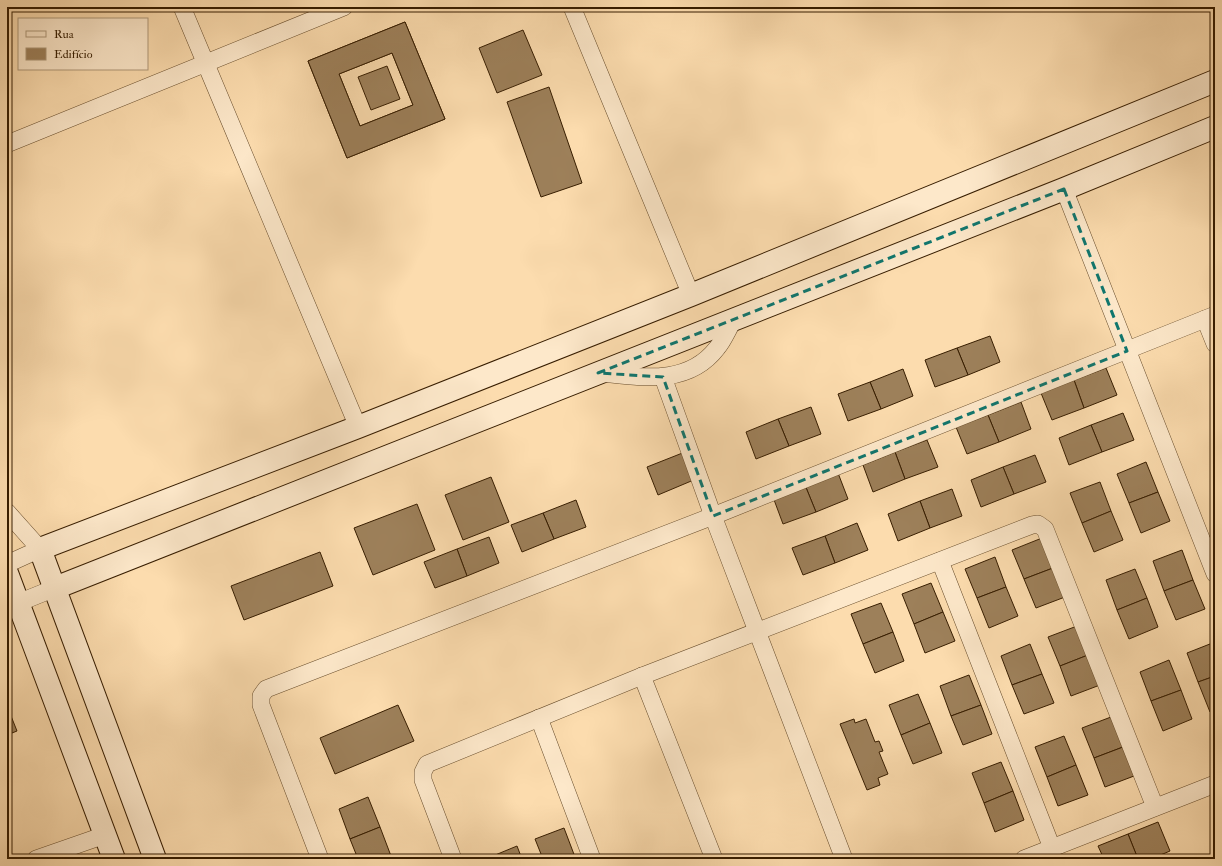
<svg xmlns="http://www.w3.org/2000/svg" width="1222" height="866" font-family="'IM FELL Double Pica',serif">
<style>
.building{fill:#9d805a;stroke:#371d00;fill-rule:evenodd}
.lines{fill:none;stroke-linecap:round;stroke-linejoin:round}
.street-casing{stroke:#684d2c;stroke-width:18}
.secondary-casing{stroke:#371d00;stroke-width:24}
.street{stroke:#fde8ca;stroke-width:17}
.secondary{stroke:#fde8ca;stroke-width:22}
.marked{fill:none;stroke:#0f766e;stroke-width:3;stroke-dasharray:8 5;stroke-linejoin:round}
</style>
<rect width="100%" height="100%" fill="#fcdcae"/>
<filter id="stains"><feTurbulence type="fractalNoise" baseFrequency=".005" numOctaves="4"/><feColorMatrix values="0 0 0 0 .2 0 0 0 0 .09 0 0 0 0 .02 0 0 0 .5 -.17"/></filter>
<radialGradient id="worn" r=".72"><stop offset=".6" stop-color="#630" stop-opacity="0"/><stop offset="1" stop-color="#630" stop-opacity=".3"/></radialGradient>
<!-- building -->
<g class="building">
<path d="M405,22L445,119L347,158L308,61ZM392,53L413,105L360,126L339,74Z"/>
<path d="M405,22L445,119L347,158L308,61ZM392,53L413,105L360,126L339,74Z"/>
<path d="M523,30L542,75L497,93L479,48Z"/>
<path d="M387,66L400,99L371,110L358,77Z"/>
<path d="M549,87L582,183L541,197L507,102Z"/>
<path d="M990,336L1000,362L968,375L957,348Z"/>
<path d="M957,348L968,375L935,387L925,360Z"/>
<path d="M1106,368L1117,395L1084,408L1074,380Z"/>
<path d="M903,369L913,396L881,409L870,382Z"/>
<path d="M1074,380L1084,408L1052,420L1041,393Z"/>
<path d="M870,382L881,409L848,421L838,394Z"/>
<path d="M1021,402L1031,429L999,442L988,415Z"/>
<path d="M811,407L821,434L789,446L778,419Z"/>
<path d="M1123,413L1134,440L1102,452L1091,425Z"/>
<path d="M988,415L999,442L967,454L956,427Z"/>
<path d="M778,419L789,446L756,459L746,432Z"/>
<path d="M1091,425L1102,452L1069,465L1059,438Z"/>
<path d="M927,440L938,467L905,479L895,452Z"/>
<path d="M685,452L696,479L658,495L647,467Z"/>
<path d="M895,452L905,479L873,492L863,465Z"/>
<path d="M1035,455L1046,482L1014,494L1003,467Z"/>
<path d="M1146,462L1158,492L1129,503L1117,474Z"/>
<path d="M1003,467L1014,494L981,507L971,480Z"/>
<path d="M838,473L848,499L816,512L805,485Z"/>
<path d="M491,477L509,522L463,540L445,495Z"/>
<path d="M1100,482L1111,511L1082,523L1070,493Z"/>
<path d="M805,485L816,512L783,524L773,497Z"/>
<path d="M952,489L962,516L930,528L920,501Z"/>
<path d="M1158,492L1170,521L1141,533L1129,503Z"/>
<path d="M576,500L586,527L554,539L543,513Z"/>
<path d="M920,501L930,528L898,541L888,514Z"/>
<path d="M417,504L435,550L373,575L354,528Z"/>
<path d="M1111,511L1123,540L1094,552L1082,523Z"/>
<path d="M543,513L554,539L522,552L511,525Z"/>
<path d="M857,523L868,550L835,563L825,536Z"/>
<path d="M825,536L835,563L803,575L792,548Z"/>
<path d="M489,537L499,563L467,576L457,549Z"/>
<path d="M1042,538L1053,568L1024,579L1012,550Z"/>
<path d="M457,549L467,576L435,588L424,562Z"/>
<path d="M1182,550L1193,580L1164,591L1153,561Z"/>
<path d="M320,552L333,586L244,620L231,586Z"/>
<path d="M995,557L1006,587L977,598L965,569Z"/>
<path d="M1053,568L1065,597L1036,608L1024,579Z"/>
<path d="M1135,569L1147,598L1117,610L1106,580Z"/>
<path d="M1193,580L1205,609L1176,620L1164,591Z"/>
<path d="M931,583L943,612L914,624L902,594Z"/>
<path d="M1006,587L1018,616L989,628L977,598Z"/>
<path d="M1147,598L1158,627L1129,639L1117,610Z"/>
<path d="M881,603L893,632L863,644L851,614Z"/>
<path d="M943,612L955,641L925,653L914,624Z"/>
<path d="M1077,626L1088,655L1060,666L1048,637Z"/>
<path d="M893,632L904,661L875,673L863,644Z"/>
<path d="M1215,642V676L1198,682L1187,653Z"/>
<path d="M1030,644L1042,674L1012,685L1001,656Z"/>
<path d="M1088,655L1100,685L1071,696L1060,666Z"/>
<path d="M1169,660L1181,690L1151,701L1140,672Z"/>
<path d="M1042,674L1054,703L1024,714L1012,685Z"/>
<path d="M969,675L981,705L951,716L940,686Z"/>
<path d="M1215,676V710L1210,712L1198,682Z"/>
<path d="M1181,690L1192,719L1163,731L1151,701Z"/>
<path d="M918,694L930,723L901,735L889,705Z"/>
<path d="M398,705L414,741L335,774L320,738Z"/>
<path d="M981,705L992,734L963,745L951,716Z"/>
<path d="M7,706L17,731L7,735Z"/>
<path d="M1111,717L1123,747L1094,758L1082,728Z"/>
<path d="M854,719L855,723L866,719L875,742L879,741L883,751L879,752L888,774L878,778L880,785L867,790L840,724Z"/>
<path d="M930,723L942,753L913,764L901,735Z"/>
<path d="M1064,736L1076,765L1047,777L1035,747Z"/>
<path d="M1123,747L1134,776L1105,787L1094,758Z"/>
<path d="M1001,762L1013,791L984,803L972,773Z"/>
<path d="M1076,765L1088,795L1058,806L1047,777Z"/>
<path d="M1013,791L1024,820L995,832L984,803Z"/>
<path d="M368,797L380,827L350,839L339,809Z"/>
<path d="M1158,822L1170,851L1151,859H1138L1128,834Z"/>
<path d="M380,827L391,856L384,859H358L350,839Z"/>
<path d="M564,828L575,857L571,859H543L535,839Z"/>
<path d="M1128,834L1138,859H1104L1098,846Z"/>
<path d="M517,846L522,859H488V858Z"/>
</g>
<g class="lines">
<!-- street casing -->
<g class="street-casing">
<g id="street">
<path d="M182,7L358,427"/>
<path d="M572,7L691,295"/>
<path d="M7,144L344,7"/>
<path d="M1064,189L1215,574"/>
<path d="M1205,319L1215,344"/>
<path d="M600,373C641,377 688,386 717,348C724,340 728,329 734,319"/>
<path d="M663,377L713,516L844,859"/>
<path d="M7,512L40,549L7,564"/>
<path d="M940,561L1052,848"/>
<path d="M18,603L55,588"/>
<path d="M642,676L714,859"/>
<path d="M539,718L592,859"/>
<path d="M36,859L105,835"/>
<path d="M320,859L261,705V696L266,689L713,516L1215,315"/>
<path d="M453,859L423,780V772L427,764L642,676L1032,525L1038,524L1045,529L1155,807"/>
<path d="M1024,859L1215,784"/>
</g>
</g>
<!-- secondary casing -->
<g class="secondary-casing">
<g id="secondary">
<path d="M7,573L114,859"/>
<path d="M55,588L1064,189L1215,127"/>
<path d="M155,859L40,549L358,427L691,295L1215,81"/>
</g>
</g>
<!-- street -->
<use href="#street" class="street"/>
<!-- secondary -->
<use href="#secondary" class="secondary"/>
</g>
<!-- marked area -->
<path class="marked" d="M1064,189L1127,351L713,516L663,377L598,373Z"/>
<!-- margin -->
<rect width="1222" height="866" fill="none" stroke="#fcdcae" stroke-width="24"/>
<rect x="8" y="8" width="1206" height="850" fill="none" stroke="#371d00" stroke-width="2"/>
<rect x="12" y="12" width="1198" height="842" fill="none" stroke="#371d00"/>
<!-- legend -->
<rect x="18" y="18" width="130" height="52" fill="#fde8ca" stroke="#ae9779"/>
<rect x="26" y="31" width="20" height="6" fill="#fde8ca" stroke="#ae9779"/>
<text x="54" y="38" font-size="12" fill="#371d00">Rua</text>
<rect x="26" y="48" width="20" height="12" fill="#9d805a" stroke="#ae9779"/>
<text x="54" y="58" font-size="12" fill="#371d00">Edifício</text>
<rect width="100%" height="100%" filter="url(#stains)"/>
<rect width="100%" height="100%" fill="url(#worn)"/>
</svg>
